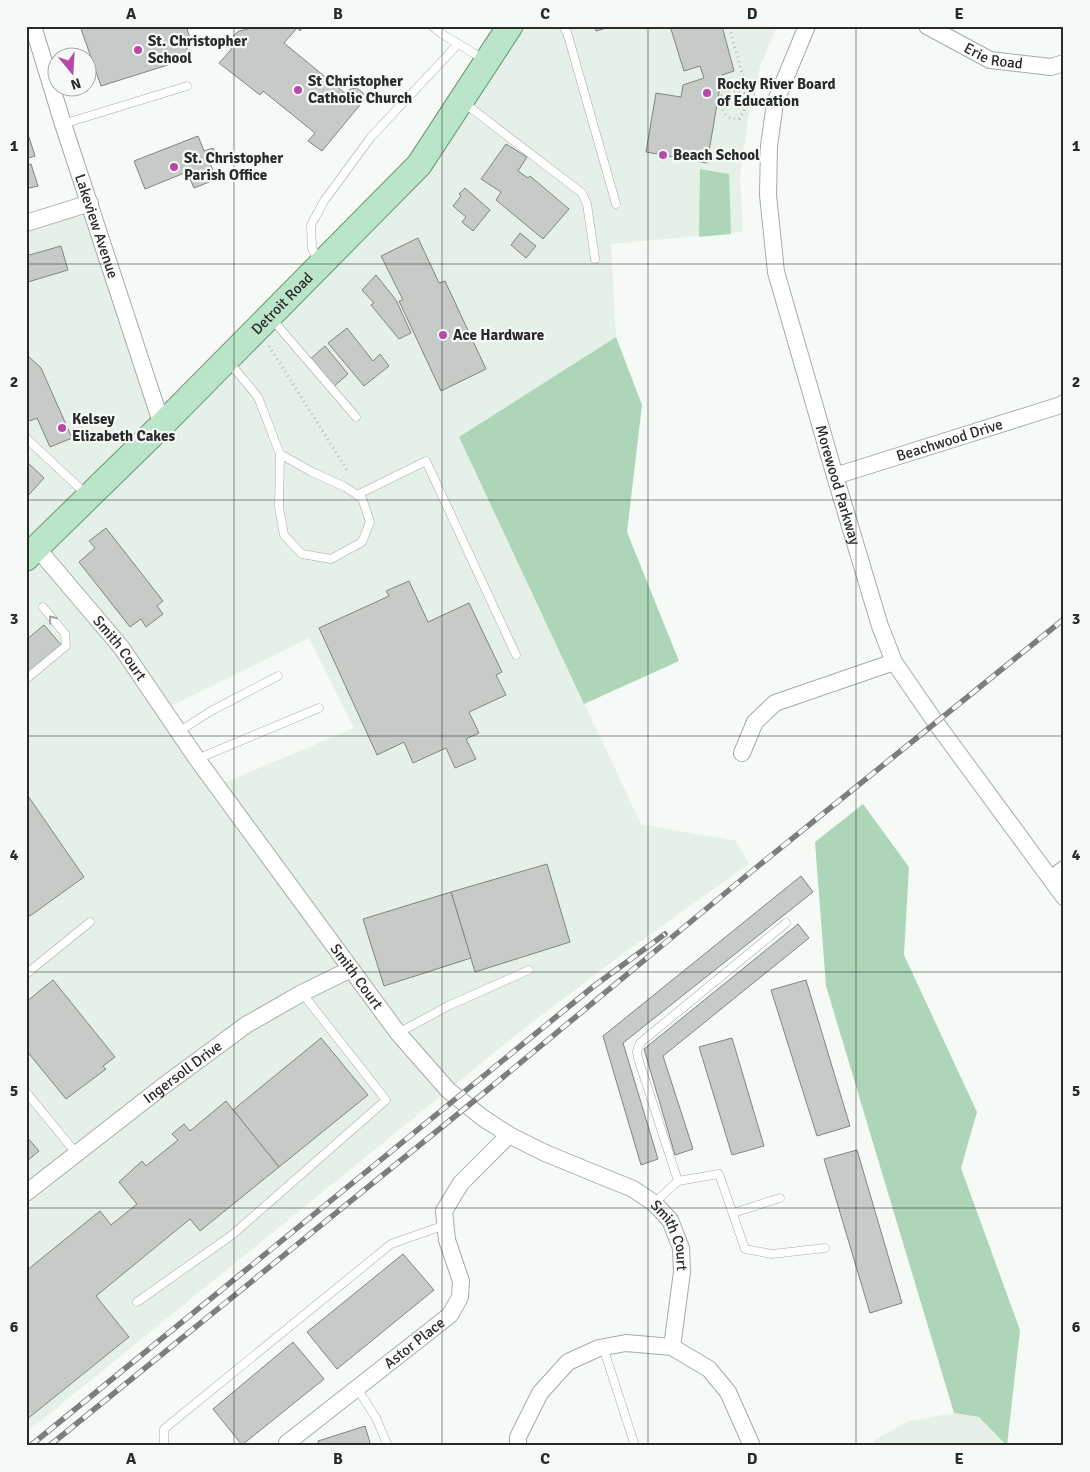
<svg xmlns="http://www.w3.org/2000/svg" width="1090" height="1472" font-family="Signika,sans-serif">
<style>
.built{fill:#e5f0e8;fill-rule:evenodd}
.green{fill:#add6b8}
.building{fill:#c7cbc8;stroke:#818582}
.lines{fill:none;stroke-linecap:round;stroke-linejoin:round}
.lane-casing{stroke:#a7aba8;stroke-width:9}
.street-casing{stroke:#a7aba8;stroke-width:18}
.primary-casing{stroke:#6a9979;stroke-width:27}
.path{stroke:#b6b9b7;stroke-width:3;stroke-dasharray:1 4;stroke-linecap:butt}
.lane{stroke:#fff;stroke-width:8}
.street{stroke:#fff;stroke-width:16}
.primary{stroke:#bbe5c8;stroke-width:25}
.rail-casing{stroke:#7b7e7c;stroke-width:5.5}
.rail{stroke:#f6faf7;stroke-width:4;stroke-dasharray:11;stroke-linecap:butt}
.oneway{stroke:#9fa09f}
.grid{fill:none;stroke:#292b2a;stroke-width:1;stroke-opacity:0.55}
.poi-dot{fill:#b74aa8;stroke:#f6faf7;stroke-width:2}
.labels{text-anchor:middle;stroke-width:4.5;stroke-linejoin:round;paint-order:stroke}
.poi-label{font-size:15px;font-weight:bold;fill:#292b2a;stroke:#f6faf7;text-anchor:start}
.street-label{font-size:15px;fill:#292b2a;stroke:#f6faf7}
.neatline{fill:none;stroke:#292b2a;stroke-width:2}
.grid-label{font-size:16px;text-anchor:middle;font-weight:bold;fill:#292b2a}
</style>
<rect width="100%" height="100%" fill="#f6faf7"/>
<!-- built -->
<g class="built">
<path d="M499,26H777L760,67L748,119L740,177L743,232L611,244L616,337L459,437L641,824L736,841L749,864L609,964L512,1038L26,1433V218L80,201L152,422L395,175L436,126ZM309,638L354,728L212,788L159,712Z"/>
<path d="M954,1413L979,1417L1006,1446H876L874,1441L908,1421Z"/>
</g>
<!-- green -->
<g class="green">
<path d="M700,169L729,174L731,234L699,237Z"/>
<path d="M616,337L642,405L627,532L679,661L584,704L459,437Z"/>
<path d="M863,804L909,867L904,955L977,1112L961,1168L1020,1330L1007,1446L979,1417L954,1413L826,986L815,842Z"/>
</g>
<!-- building -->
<g class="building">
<path d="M80,26H186L191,41L185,43L190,58L101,86Z"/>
<path d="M249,26H303L300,31L297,28L284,43L346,94L350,89L357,88L363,93L364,100L322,151L308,141L315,133L263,91L260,95L219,63L231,50V41L234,35L239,31L248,29Z"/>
<path d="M594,26H613L596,31Z"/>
<path d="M670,26H722L734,71L722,75L707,163L646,152L656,93L681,97L683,85L704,78L700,66L684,71Z"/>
<path d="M198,136L204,151L213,148L217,156L208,159L217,179L194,188L187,172L145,189L134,161Z"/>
<path d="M29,137L35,156L26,159V138Z"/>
<path d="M506,144L527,157L518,171L528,178L530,176L569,209L543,239L496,200L501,192L481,179Z"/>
<path d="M31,164L38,186L26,189V165Z"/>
<path d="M465,188L490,210L473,231L462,222L466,217L453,206L461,196L459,194Z"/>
<path d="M520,233L536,246L526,258L511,245Z"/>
<path d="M418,238L439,283L445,281L486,369L441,391L399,301L403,300L381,256Z"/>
<path d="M61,246L68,270L28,282L26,256Z"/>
<path d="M376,275L396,300L411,333L399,339L371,305L374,303L362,290Z"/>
<path d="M347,328L373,361L380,354L389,366L364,386L328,343Z"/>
<path d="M325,346L348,374L332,388L308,361Z"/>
<path d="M26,354L41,368L72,438L50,447L37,418L30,421L26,418Z"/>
<path d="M26,461L44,478L26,498Z"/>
<path d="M106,528L163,601L157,606L163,614L146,627L141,619L130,627L79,562L95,548L89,541Z"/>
<path d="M409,581L428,622L469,603L502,672L496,675L506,695L469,712L479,733L466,739L476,759L455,768L446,748L413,763L404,742L377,755L319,628L389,596L386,591Z"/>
<path d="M44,625L62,646L26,676V640Z"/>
<path d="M26,793L84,877L30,916L26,911Z"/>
<path d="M547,864L570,942L475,972L451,892Z"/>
<path d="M801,876L813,892L623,1043L658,1159L641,1165L603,1036Z"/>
<path d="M451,892L471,958L384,986L363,919Z"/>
<path d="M798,924L809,938L663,1056L693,1149L675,1155L644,1049Z"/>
<path d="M53,980L115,1057L103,1066L106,1069L66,1099L26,1050V1002Z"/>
<path d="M806,980L850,1126L817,1136L771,990Z"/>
<path d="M321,1038L368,1095L279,1167L233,1110Z"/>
<path d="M732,1038L764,1146L732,1155L699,1047Z"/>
<path d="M226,1101L279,1167L200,1231L190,1219L96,1296L129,1337L26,1420V1271L100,1211L111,1225L137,1204L119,1182L142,1161L146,1166L178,1140L172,1134L184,1124L190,1131Z"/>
<path d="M26,1136L39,1151L26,1162Z"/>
<path d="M857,1150L902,1303L870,1313L824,1159Z"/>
<path d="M403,1254L434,1290L337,1369L307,1332Z"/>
<path d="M293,1342L324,1379L242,1445L213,1409Z"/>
<path d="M365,1426L371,1446H319L318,1441Z"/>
</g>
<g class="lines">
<!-- lane casing -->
<g class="lane-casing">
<g id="lane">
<path d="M432,26L442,34L485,60"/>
<path d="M563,26L567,32L616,204"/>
<path d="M463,102L582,193L587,204L595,259"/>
<path d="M63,124L187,86"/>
<path d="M318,260L312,248L311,225L324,201L371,137L458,44"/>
<path d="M271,318L356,417"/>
<path d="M228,361L258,397L280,454L279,507L284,535L302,554L331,559L362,542L370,522L362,498L345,487L312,472L280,454"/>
<path d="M26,438L86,494"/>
<path d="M357,495L426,461L516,655"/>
<path d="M26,679L66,646L65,634L43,607"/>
<path d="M178,732L211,711L278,676"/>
<path d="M197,759L319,708"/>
<path d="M26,974L90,922"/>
<path d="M398,1033L448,1006L529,970"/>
<path d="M26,1092L76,1153"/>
<path d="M678,1181L638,1058L637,1051L640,1043L786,923"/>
<path d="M654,1203L678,1181L719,1174L745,1249L772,1254L825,1248"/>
<path d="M733,1213L780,1198"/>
<path d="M137,1302L232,1235L386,1100L302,993"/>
<path d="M603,1347L635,1446"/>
<path d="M357,1388L376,1418L388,1446"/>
<path d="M164,1446V1429L391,1244L445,1225"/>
</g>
</g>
<!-- street casing -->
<g class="street-casing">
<g id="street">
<path id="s1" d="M33,26L63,124L162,425"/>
<path id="s2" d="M807,26L775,103L769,146L768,195L776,272L835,476L880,626L894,662L936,723L1064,897"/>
<path id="s3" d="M927,26L990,60L1051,67L1064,63"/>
<path d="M26,223L90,203"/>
<path id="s4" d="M835,476L1061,405L1064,403"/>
<path id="s5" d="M37,548L121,647L197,759L398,1033L448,1090L483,1118L509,1135L545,1153L633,1189L654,1203L670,1220L681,1248L682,1272L672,1347"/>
<path d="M742,753L755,722L775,703L894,662"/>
<path d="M1051,879L1064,869"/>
<path id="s6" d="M26,1193L162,1087L246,1025L302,993L351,969"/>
<path id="s7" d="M287,1446V1443L450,1315L460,1297L461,1281L447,1240L444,1211L461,1183L509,1135"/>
<path d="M518,1446V1437L540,1393L568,1362L599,1348L626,1343L672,1347L709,1369L728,1392L752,1446"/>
</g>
</g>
<!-- primary casing -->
<g class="primary-casing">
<g id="primary">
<path id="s8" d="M26,558L162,425L419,165L510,26"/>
</g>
</g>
<!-- path -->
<g class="path">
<path d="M719,90L758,95"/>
<path d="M722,90C719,103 722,121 739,119L744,111L748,94L729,26"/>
<path d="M269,346L349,473"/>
</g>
<!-- lane -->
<use href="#lane" class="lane"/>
<!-- street -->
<use href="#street" class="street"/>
<!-- primary -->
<use href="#primary" class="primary"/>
<!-- rail casing -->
<g class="rail-casing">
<g id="rail">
<path d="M30,1446L594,986L665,934"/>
<path d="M49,1446L485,1092L752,871L1064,619"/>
</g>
</g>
<!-- rail -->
<use href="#rail" class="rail"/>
</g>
<!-- one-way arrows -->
<defs><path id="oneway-chevron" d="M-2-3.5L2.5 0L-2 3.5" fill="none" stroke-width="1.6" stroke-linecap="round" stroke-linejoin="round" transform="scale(1.25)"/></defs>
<use class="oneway" href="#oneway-chevron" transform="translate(52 619) rotate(-129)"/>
<!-- grid -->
<path class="grid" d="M234,26V1446M442,26V1446M648,26V1446M856,26V1446M26,264H1064M26,500H1064M26,736H1064M26,972H1064M26,1208H1064"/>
<!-- markers -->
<g class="poi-dot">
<circle cx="138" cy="50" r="5"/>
<circle cx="298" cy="90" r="5"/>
<circle cx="707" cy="93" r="5"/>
<circle cx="663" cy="155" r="5"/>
<circle cx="174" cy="167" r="5"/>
<circle cx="443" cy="335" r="5"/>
<circle cx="62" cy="428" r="5"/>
</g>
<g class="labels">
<!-- poi labels -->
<g class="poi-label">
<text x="148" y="46">St. Christopher<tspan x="148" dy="17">School</tspan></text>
<text x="308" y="86">St Christopher<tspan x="308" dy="17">Catholic Church</tspan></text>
<text x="717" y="89">Rocky River Board<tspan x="717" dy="17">of Education</tspan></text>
<text x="673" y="160">Beach School</text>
<text x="184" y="163">St. Christopher<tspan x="184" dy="17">Parish Office</tspan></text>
<text x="453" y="340">Ace Hardware</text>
<text x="72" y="424">Kelsey<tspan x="72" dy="17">Elizabeth Cakes</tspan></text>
</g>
<!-- street labels -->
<g class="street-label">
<text dy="5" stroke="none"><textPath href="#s3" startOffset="74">Erie Road</textPath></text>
<text dy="5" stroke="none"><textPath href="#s1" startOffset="210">Lakeview Avenue</textPath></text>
<text dy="5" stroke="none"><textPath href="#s8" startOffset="361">Detroit Road</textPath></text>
<text dy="5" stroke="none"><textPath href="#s4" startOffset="120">Beachwood Drive</textPath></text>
<text dy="5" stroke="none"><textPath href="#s2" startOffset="475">Morewood Parkway</textPath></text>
<text dy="5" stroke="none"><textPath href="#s5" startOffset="130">Smith Court</textPath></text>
<text dy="5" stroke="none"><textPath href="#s5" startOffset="535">Smith Court</textPath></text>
<text dy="5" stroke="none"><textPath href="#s6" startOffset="198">Ingersoll Drive</textPath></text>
<text dy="5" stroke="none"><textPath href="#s5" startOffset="955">Smith Court</textPath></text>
<text dy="5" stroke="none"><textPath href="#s7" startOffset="165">Astor Place</textPath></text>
</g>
</g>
<!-- border -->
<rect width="1090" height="1472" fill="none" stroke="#f6faf7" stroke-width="55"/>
<!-- north arrow -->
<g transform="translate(72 72) rotate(162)"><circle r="24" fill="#f6faf7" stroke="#a4a7a5"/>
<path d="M0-4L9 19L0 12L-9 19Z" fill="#b74aa8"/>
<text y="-8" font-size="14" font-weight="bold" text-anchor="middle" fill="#292b2a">N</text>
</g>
<rect x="28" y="28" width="1034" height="1416" class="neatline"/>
<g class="grid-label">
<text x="131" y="19">A</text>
<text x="338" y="19">B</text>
<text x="545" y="19">C</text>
<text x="752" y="19">D</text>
<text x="959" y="19">E</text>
<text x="14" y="151">1</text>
<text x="1076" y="151">1</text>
<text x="14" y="387">2</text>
<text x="1076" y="387">2</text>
<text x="14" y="624">3</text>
<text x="1076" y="624">3</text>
<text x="14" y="860">4</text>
<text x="1076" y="860">4</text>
<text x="14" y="1096">5</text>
<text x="1076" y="1096">5</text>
<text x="14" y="1332">6</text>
<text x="1076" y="1332">6</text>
<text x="131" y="1464">A</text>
<text x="338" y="1464">B</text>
<text x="545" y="1464">C</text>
<text x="752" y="1464">D</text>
<text x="959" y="1464">E</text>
</g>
</svg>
